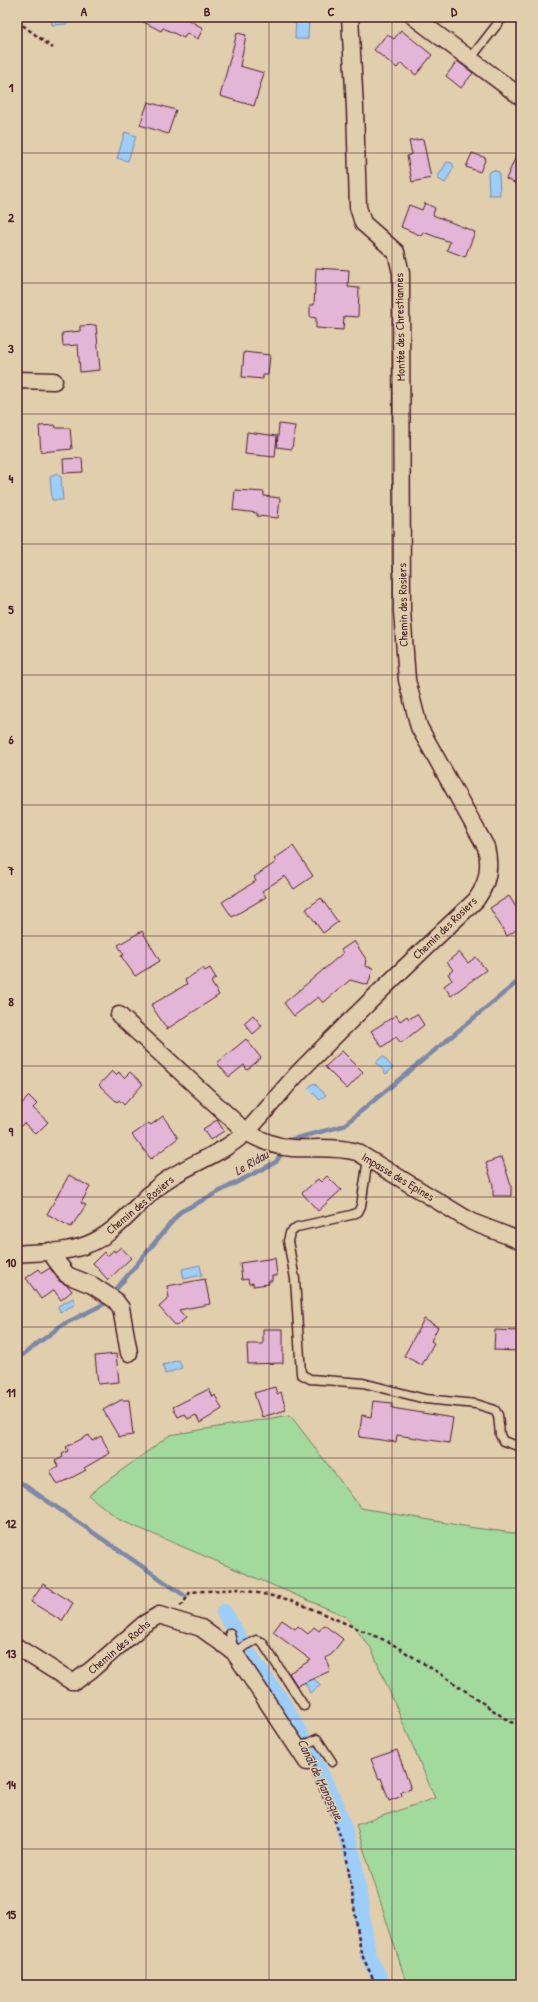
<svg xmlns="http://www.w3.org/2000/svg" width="538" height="2002" font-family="'Patrick Hand',sans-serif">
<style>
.green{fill:#a2da9e;stroke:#767c64}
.water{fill:#9ccef9;stroke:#7b88a7}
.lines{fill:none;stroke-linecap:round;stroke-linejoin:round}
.stream{stroke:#7b88a7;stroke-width:4.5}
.canal{stroke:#9ccef9;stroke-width:16}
.building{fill:#e3b5d7;stroke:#4a1f2b}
.service-casing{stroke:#4a1f2b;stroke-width:11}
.minor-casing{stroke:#4a1f2b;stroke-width:19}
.path{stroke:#4a1f2b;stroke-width:2.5;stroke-dasharray:4 3;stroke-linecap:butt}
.service{stroke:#e1ceac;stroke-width:8}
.minor{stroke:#e1ceac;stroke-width:16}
.grid{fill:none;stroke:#4a1f2b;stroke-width:1;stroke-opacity:0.55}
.labels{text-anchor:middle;stroke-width:3;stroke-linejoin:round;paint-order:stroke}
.street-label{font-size:12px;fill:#4a1f2b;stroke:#e1ceac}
.water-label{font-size:13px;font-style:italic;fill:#56394a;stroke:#e1ceac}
.neatline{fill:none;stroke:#4a1f2b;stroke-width:1.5}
.grid-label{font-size:13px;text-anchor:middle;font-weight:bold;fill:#4a1f2b}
</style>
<rect width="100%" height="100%" fill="#e1ceac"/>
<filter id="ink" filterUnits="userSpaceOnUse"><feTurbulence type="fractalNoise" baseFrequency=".025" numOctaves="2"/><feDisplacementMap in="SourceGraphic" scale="8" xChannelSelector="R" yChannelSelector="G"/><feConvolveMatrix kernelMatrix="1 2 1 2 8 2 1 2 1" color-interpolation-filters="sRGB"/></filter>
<g filter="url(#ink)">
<!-- green -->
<path class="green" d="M290,1415L361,1508L475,1528L521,1534V1985H407L356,1825L435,1798L371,1648L345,1616L120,1520L88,1495L170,1435Z"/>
<!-- water -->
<g class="water">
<path d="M51,17H67V24L52,25Z"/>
<path d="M296,17H309L308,39H295Z"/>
<path d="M125,132L136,136L128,161L117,158Z"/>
<path d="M447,162L452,163L454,167L445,183L437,178Z"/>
<path d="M493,170L499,172L500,195H489L488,173Z"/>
<path d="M56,473L61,477L63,500H52L50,477Z"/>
<path d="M383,1056L393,1068L386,1074L376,1062Z"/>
<path d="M314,1083L326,1095L320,1100L308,1088Z"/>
<path d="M200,1265L202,1275L184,1279L182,1269Z"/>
<path d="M73,1298L75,1303L74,1305L60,1312L58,1306Z"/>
<path d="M179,1360L182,1368L165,1374L163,1365Z"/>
<path d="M313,1678L321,1685L310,1693L304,1680Z"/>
</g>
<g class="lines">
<!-- stream -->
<g class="stream">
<path d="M287,1143L289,1140L343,1126L521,979"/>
<path d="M17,1359L62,1325L104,1304L180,1212L276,1162L284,1149"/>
<path d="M17,1480L185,1596"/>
</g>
<!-- canal -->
<path class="canal" d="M224,1612L248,1653L281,1700L310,1752L336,1804L354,1860L368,1955L383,1985"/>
</g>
<!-- building -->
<g class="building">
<path d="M134,17H183L203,28L198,39L187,33L184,38L163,28L161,31Z"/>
<path d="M401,30L432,55L416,75L401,63L397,68L374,50L387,34L394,39Z"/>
<path d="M237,33L246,35L240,66L264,73L254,106L220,96Z"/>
<path d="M457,61L473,73L461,88L446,76Z"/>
<path d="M148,102L176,110L168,134L140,125Z"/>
<path d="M423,139L431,178L412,182L407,156L412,154L409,141Z"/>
<path d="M521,145V186L506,179Z"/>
<path d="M472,153L486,158L480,172L466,167Z"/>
<path d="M425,203L435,208L433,215L475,232L465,257L447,250L450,242L423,232L422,236L401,227L409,205L422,210Z"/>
<path d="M316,268L349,270L348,287L359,288L358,317L344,316L343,330L316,328V318L310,317V305H314Z"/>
<path d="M96,325L100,370L80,372L78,345L63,346L62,333L80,331V326Z"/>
<path d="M244,352L270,355L268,375H263V379L242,377Z"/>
<path d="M279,424L295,426L292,449L277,447Z"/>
<path d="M55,425L56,428H70L72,449L41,452L39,426Z"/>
<path d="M247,432L277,436L275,457L245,454Z"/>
<path d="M82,458L83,472L64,473L63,459Z"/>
<path d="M235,490L264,492V496L280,498L278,518L257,516V513L233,510Z"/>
<path d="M293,846L313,876L294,889L285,876L262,891L266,897L232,917L222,902L256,881L254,877L276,862L274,859Z"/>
<path d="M509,896L521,915V927L507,936L490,908Z"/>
<path d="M321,898L338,922L323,933L306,909Z"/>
<path d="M142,931L160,961L135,976L121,956L124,955L118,945Z"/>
<path d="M354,941L366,959L365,966L373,968L368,985L350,980L323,1003L318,997L294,1016L284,1003L343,953L341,950Z"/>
<path d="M459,952L468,963L476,957L486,970L451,996L444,986L452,980L448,974L453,970L447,962Z"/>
<path d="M203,968L205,971L210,968L216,978L211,982L219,995L167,1029L151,1005L187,984L185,980Z"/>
<path d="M417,1014L424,1025L401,1043L396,1037L382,1047L371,1031L396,1015L400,1021L407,1016L409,1019Z"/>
<path d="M253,1015L262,1026L253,1034L244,1023Z"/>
<path d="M246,1039L261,1058L247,1070L244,1065L229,1077L217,1063Z"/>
<path d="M342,1051L363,1072L347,1089L325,1067Z"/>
<path d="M112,1071L116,1075L119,1072L124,1078L130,1072L143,1084L124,1105L119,1100L117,1102L99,1085Z"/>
<path d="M29,1096L37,1104L33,1108L48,1122L36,1134L24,1123L17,1130V1109Z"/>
<path d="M163,1116L178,1138L151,1159L132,1135L149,1123L151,1125Z"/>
<path d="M217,1120L224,1131L210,1140L203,1129Z"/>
<path d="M502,1157L511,1186V1196H493V1185L486,1163Z"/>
<path d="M69,1175L90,1187L81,1203L86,1205L71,1227L47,1214Z"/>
<path d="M327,1176L341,1190L318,1211L302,1193L318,1179L321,1182Z"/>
<path d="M121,1247L131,1258L108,1280L93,1263L104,1252L107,1256L114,1250L115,1252Z"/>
<path d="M275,1258L277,1276H272V1281H268L269,1284L253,1286V1283L249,1284L248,1279L242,1280L240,1263Z"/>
<path d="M50,1268L59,1281L68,1286L72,1291L61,1300L54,1290L41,1299L26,1278L39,1269L42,1273Z"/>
<path d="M205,1279L210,1304L179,1310L186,1318L176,1326L159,1307L169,1298L167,1286Z"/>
<path d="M424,1319L438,1327L431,1341L434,1343L422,1365L404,1356Z"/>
<path d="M263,1329H283V1363L248,1364L247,1344H263Z"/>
<path d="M495,1330L519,1331V1351L494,1350Z"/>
<path d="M116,1354L119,1382L98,1384L95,1356Z"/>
<path d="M275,1387L277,1394L281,1392L286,1410L262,1417L254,1393Z"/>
<path d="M209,1389L213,1397L215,1395L222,1409L200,1423L196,1415L188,1419L185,1414L178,1417L173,1407Z"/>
<path d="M121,1400H129L133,1435L119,1437L103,1410Z"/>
<path d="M373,1401L392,1403V1408L453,1418L449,1443L397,1435L396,1442L359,1437L362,1415L371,1417Z"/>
<path d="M89,1435L92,1441L101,1436L110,1453L84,1468L86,1470L58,1485L50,1471L58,1466L55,1461L63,1457L62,1454L68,1451L66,1447Z"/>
<path d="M43,1584L73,1603L62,1621L31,1602Z"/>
<path d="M282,1620L295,1629L298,1626L308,1634L314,1627L319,1631L324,1625L343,1639L332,1654L326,1658L330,1671L297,1686L289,1673L311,1660L273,1632Z"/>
<path d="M397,1750L411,1789L401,1792L402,1796L389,1801L381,1778L379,1779L371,1759Z"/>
</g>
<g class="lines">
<!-- service casing -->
<g class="service-casing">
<g id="service">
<path d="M470,59L503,17"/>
<path d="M368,1158L361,1206L358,1212L351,1215L297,1227L290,1233L288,1241L295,1279L301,1374L310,1379L363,1383L425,1399L476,1404L495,1410L498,1415L500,1435L503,1441L521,1447"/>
<path d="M230,1633L234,1652L256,1640L262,1642L304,1706"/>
<path d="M298,1748L317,1739L332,1762"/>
</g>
</g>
<!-- minor casing -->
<g class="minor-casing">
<g id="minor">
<path d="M414,17L521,97"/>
<path d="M17,380L54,381"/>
<path d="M119,1015L246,1132C260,1140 276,1147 292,1148C314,1149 336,1146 357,1152L472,1222L521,1241"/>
<path d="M49,1251L67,1275L92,1285L115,1300L121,1308L129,1353"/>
<path d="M17,1254C39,1252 65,1253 86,1245C117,1234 136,1204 161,1184C187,1164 222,1155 246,1132C265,1113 281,1091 300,1071C357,1013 416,956 476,900C488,884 491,867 486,847L419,727L407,680L402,611L401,273L396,252L363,223L358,207L355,108L350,17"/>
<path d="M17,1647L71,1681H76L91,1670L144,1624L159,1615L201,1628L234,1652L307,1762"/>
</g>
</g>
<!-- path -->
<g class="path">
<path d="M17,21L53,48"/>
<path d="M180,1606L183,1604L190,1592L239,1589L291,1600L389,1642L447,1678L510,1722L521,1724"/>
<path d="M313,1775L334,1818L346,1853L361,1953L376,1985"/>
</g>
<!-- service -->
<use href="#service" class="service"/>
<!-- minor -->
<use href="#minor" class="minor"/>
</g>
</g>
<!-- grid -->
<path class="grid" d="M146,17V1985M269,17V1985M392,17V1985M17,153H521M17,283H521M17,414H521M17,544H521M17,675H521M17,805H521M17,936H521M17,1066H521M17,1197H521M17,1327H521M17,1458H521M17,1588H521M17,1719H521M17,1849H521"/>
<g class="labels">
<!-- street labels -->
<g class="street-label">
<text transform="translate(400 327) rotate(-91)" y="4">Montée des Chrestiannes</text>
<text transform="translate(403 605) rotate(-91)" y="4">Chemin des Rosiers</text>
<text transform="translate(445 928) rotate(-44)" y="4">Chemin des Rosiers</text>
<text transform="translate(398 1177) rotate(31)" y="4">Impasse des Epines</text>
<text transform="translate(140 1205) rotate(-40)" y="4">Chemin des Rosiers</text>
<text transform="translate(119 1647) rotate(-40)" y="4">Chemin des Rochs</text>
</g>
<!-- water labels -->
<g class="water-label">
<text transform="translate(251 1162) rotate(-30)" y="5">Le Ridau</text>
<text transform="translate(321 1779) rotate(64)" y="5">Canal de Manosque</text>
</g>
</g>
<!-- margin -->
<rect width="538" height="2002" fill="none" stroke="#e1ceac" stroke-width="44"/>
<rect x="22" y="22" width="494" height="1958" class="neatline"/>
<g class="grid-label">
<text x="84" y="16">A</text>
<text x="207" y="16">B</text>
<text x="331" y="16">C</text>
<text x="454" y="16">D</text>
<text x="11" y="92">1</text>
<text x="11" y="222">2</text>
<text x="11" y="353">3</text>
<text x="11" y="483">4</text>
<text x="11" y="614">5</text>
<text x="11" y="744">6</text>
<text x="11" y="875">7</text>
<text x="11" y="1006">8</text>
<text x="11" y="1136">9</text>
<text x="11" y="1267">10</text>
<text x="11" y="1397">11</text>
<text x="11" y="1528">12</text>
<text x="11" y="1658">13</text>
<text x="11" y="1789">14</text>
<text x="11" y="1919">15</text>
</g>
</svg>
